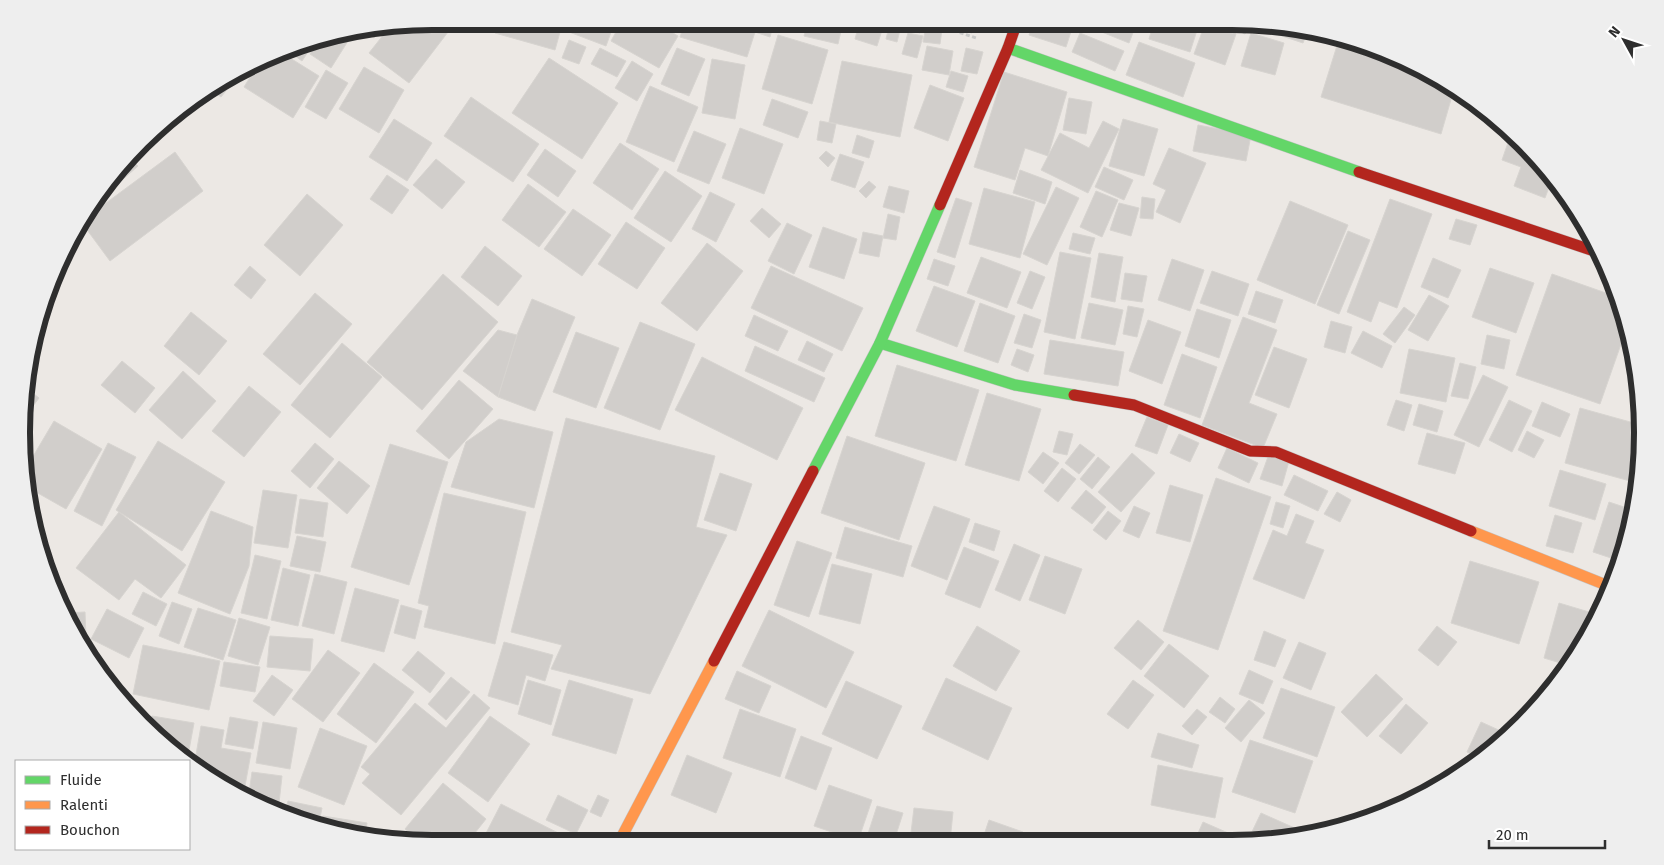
<svg xmlns="http://www.w3.org/2000/svg" width="1664" height="865" font-family="'Fira Sans',sans-serif">
<style>
.building{fill:#d1cecb;stroke:#d7d4d0}
.lines{fill:none;stroke-linecap:round;stroke-linejoin:round}
.fast-casing{stroke:#c5c4c5;stroke-width:12}
.slow-casing{stroke:#c5c4c5;stroke-width:12}
.jam-casing{stroke:#c5c4c5;stroke-width:12}
.path{stroke:#c9c9c8;stroke-width:3;stroke-dasharray:4 2.5;stroke-linecap:butt}
.fast{stroke:#63d668;stroke-width:11}
.slow{stroke:#ff974d;stroke-width:11}
.jam{stroke:#b3261e;stroke-width:11}
.rim{fill:none;stroke:#2e2e2e;stroke-width:6}
</style>
<rect width="100%" height="100%" fill="#ece8e4"/>
<!-- building -->
<g class="building">
<path d="M433,21L448,32L409,83L369,53L388,29Z"/>
<path d="M498,21H563L555,50L495,33Z"/>
<path d="M567,21H615L606,46L564,30Z"/>
<path d="M622,21H653L678,36L659,68L611,41Z"/>
<path d="M685,22H774L770,37L755,32L747,57L680,37Z"/>
<path d="M779,22H803L801,31L778,25Z"/>
<path d="M808,22H843L838,44L804,36Z"/>
<path d="M885,22H923L920,33Z"/>
<path d="M934,22H953L952,27Z"/>
<path d="M957,22H975L972,33L955,28Z"/>
<path d="M1033,22H1074L1066,47L1029,35Z"/>
<path d="M1088,22H1137L1129,43L1087,26Z"/>
<path d="M1154,22L1199,24L1190,52L1149,39Z"/>
<path d="M1231,22H1250L1245,34L1229,27Z"/>
<path d="M1254,22H1258L1308,30L1303,43L1252,26Z"/>
<path d="M859,24L882,30L877,46L855,39Z"/>
<path d="M1205,24L1236,34L1225,65L1194,54Z"/>
<path d="M926,26L942,29L940,44L923,42Z"/>
<path d="M889,27L900,30L897,42L886,39Z"/>
<path d="M381,30L374,38L366,32Z"/>
<path d="M908,33L923,36L917,58L902,54Z"/>
<path d="M1080,33L1124,51L1115,71L1072,52Z"/>
<path d="M1251,33L1284,43L1275,75L1241,66Z"/>
<path d="M778,35L828,50L812,104L762,89Z"/>
<path d="M341,36L348,41L331,68L310,54L319,40Z"/>
<path d="M1340,36L1414,64L1454,89L1441,134L1321,97Z"/>
<path d="M569,40L586,47L579,64L562,58Z"/>
<path d="M315,41L302,61L287,50L300,43Z"/>
<path d="M1139,42L1195,63L1183,97L1126,75Z"/>
<path d="M927,46L953,51L949,75L922,70Z"/>
<path d="M600,48L626,61L617,77L591,64Z"/>
<path d="M677,48L705,59L689,96L661,84Z"/>
<path d="M966,48L983,52L977,74L961,71Z"/>
<path d="M282,53L319,76L293,118L244,87L257,66Z"/>
<path d="M549,58L618,103L582,159L512,113Z"/>
<path d="M712,59L745,65L735,119L702,113Z"/>
<path d="M632,61L653,74L637,101L615,88Z"/>
<path d="M842,61L912,75L900,137L829,122Z"/>
<path d="M364,67L404,90L379,133L339,109Z"/>
<path d="M326,70L348,83L326,119L305,107Z"/>
<path d="M951,71L968,76L963,92L946,87Z"/>
<path d="M1004,72L1067,92L1048,156L1025,148L1015,180L974,167Z"/>
<path d="M236,78L221,97L212,90Z"/>
<path d="M930,85L964,98L948,141L914,128Z"/>
<path d="M650,86L698,107L674,162L626,142Z"/>
<path d="M471,97L539,144L513,182L444,136Z"/>
<path d="M1069,98L1092,102L1086,134L1063,130Z"/>
<path d="M772,99L808,112L798,138L763,125Z"/>
<path d="M187,104L163,132L160,130L182,106Z"/>
<path d="M394,119L432,143L407,181L369,157Z"/>
<path d="M1123,119L1158,129L1144,176L1109,166Z"/>
<path d="M820,121L836,124L832,143L817,140Z"/>
<path d="M1103,121L1119,129L1088,193L1041,170L1060,133L1089,148Z"/>
<path d="M1198,125L1251,135L1246,161L1193,151Z"/>
<path d="M740,128L783,144L764,194L722,178Z"/>
<path d="M694,131L726,144L709,184L677,171Z"/>
<path d="M1511,134L1541,162L1554,180L1552,179L1545,198L1514,186L1521,167L1502,160Z"/>
<path d="M857,135L874,141L869,158L852,153Z"/>
<path d="M620,143L659,169L632,210L593,183Z"/>
<path d="M1169,148L1206,163L1180,223L1156,212L1166,190L1153,184Z"/>
<path d="M545,149L576,171L558,197L527,175Z"/>
<path d="M826,151L835,158L828,167L819,158Z"/>
<path d="M175,152L203,191L110,261L82,223L83,220Z"/>
<path d="M840,154L864,162L855,188L831,180Z"/>
<path d="M436,159L465,182L442,209L413,185Z"/>
<path d="M132,160L138,166L88,210L90,204Z"/>
<path d="M1104,167L1133,180L1124,200L1095,187Z"/>
<path d="M1020,170L1052,182L1045,204L1013,193Z"/>
<path d="M665,171L702,196L671,242L634,218Z"/>
<path d="M387,175L409,190L392,214L370,199Z"/>
<path d="M869,181L876,187L866,198L859,191Z"/>
<path d="M528,184L566,212L539,247L502,220Z"/>
<path d="M889,186L909,191L904,213L883,207Z"/>
<path d="M1056,187L1079,198L1047,265L1023,254Z"/>
<path d="M984,188L1035,202L1020,258L969,244Z"/>
<path d="M1096,191L1118,200L1102,237L1080,227Z"/>
<path d="M710,192L735,204L716,242L692,229Z"/>
<path d="M307,194L343,225L300,276L264,245Z"/>
<path d="M1142,197L1155,199L1153,219L1140,218Z"/>
<path d="M956,198L972,203L955,258L937,252Z"/>
<path d="M1390,199L1432,214L1397,308L1379,301L1371,322L1347,312Z"/>
<path d="M1290,201L1348,225L1315,304L1257,280Z"/>
<path d="M1119,203L1139,208L1131,236L1110,230Z"/>
<path d="M762,208L781,224L769,238L750,221Z"/>
<path d="M573,209L611,235L582,276L544,249Z"/>
<path d="M888,214L900,217L896,240L883,238Z"/>
<path d="M1456,219L1477,225L1470,245L1449,239Z"/>
<path d="M626,222L665,248L637,289L598,264Z"/>
<path d="M787,223L812,235L794,274L768,261Z"/>
<path d="M823,227L857,239L844,279L809,267Z"/>
<path d="M1348,231L1370,240L1339,314L1317,305Z"/>
<path d="M863,232L883,236L879,257L859,253Z"/>
<path d="M1073,233L1095,238L1090,254L1069,249Z"/>
<path d="M707,243L743,271L697,331L661,303Z"/>
<path d="M485,246L522,276L498,306L461,277Z"/>
<path d="M1060,252L1091,258L1075,339L1044,332Z"/>
<path d="M1099,253L1123,257L1115,302L1091,297Z"/>
<path d="M981,257L1021,272L1007,308L967,293Z"/>
<path d="M1433,258L1461,270L1448,298L1421,287Z"/>
<path d="M934,259L955,266L948,286L927,279Z"/>
<path d="M1172,259L1204,270L1190,311L1158,300Z"/>
<path d="M250,266L266,280L251,299L234,285Z"/>
<path d="M771,266L863,308L842,351L751,308Z"/>
<path d="M1490,268L1534,283L1516,333L1472,317Z"/>
<path d="M1030,271L1045,277L1032,309L1017,303Z"/>
<path d="M1212,271L1249,284L1238,316L1200,303Z"/>
<path d="M1125,273L1147,276L1142,302L1121,299Z"/>
<path d="M443,274L498,322L422,410L367,362Z"/>
<path d="M1552,274L1620,298L1621,301L1627,327L1600,404L1516,375Z"/>
<path d="M934,286L975,301L957,347L916,331Z"/>
<path d="M1256,291L1283,300L1275,323L1248,314Z"/>
<path d="M315,293L352,324L300,385L263,354Z"/>
<path d="M1429,295L1449,306L1428,341L1408,330Z"/>
<path d="M532,299L575,317L535,411L498,397L517,335Z"/>
<path d="M980,303L1015,316L998,363L964,351Z"/>
<path d="M1089,303L1123,310L1115,345L1081,338Z"/>
<path d="M1128,306L1144,309L1137,337L1123,334Z"/>
<path d="M1404,307L1415,315L1395,343L1383,334Z"/>
<path d="M1197,309L1231,320L1219,358L1185,346Z"/>
<path d="M191,312L227,341L199,375L164,346Z"/>
<path d="M1024,314L1041,320L1032,348L1014,343Z"/>
<path d="M754,315L788,331L778,351L745,336Z"/>
<path d="M1243,317L1277,330L1249,403L1277,414L1263,448L1202,425Z"/>
<path d="M1148,320L1181,332L1162,384L1129,371Z"/>
<path d="M1331,321L1352,327L1345,353L1324,347Z"/>
<path d="M640,322L695,344L660,430L604,408Z"/>
<path d="M498,330L517,335L498,397L463,371Z"/>
<path d="M1363,331L1392,346L1382,368L1351,353Z"/>
<path d="M576,332L619,348L596,408L553,392Z"/>
<path d="M1487,335L1510,340L1504,369L1481,364Z"/>
<path d="M1050,340L1124,352L1118,386L1044,374Z"/>
<path d="M807,341L833,354L824,372L798,360Z"/>
<path d="M342,343L382,377L330,438L291,405Z"/>
<path d="M755,346L825,378L814,402L745,371Z"/>
<path d="M1274,347L1307,359L1289,408L1255,395Z"/>
<path d="M1017,349L1034,355L1028,372L1011,365Z"/>
<path d="M1409,349L1455,358L1446,402L1400,393Z"/>
<path d="M1182,354L1217,367L1200,418L1164,405Z"/>
<path d="M702,357L803,408L777,460L675,410Z"/>
<path d="M122,361L155,388L135,413L101,385Z"/>
<path d="M1460,363L1476,367L1468,399L1451,396Z"/>
<path d="M897,365L979,390L956,461L875,436Z"/>
<path d="M183,371L216,401L182,439L149,410Z"/>
<path d="M1483,375L1508,387L1479,447L1454,435Z"/>
<path d="M459,380L493,409L449,459L416,431Z"/>
<path d="M249,386L281,412L244,457L212,431Z"/>
<path d="M29,390L39,398L27,414Z"/>
<path d="M987,393L1041,409L1019,481L965,465Z"/>
<path d="M1396,400L1412,405L1404,431L1387,425Z"/>
<path d="M1509,400L1532,411L1512,452L1489,440Z"/>
<path d="M1542,402L1570,414L1560,437L1532,426Z"/>
<path d="M1419,404L1443,411L1437,432L1413,425Z"/>
<path d="M1580,408L1641,425V440L1630,481L1565,463Z"/>
<path d="M1147,417L1168,425L1157,454L1135,446Z"/>
<path d="M566,418L715,456L696,527L727,535L650,694L551,669L562,645L511,632Z"/>
<path d="M499,419L553,432L534,508L451,487L466,442Z"/>
<path d="M54,421L102,449L66,509L29,488L25,470Z"/>
<path d="M1059,431L1073,434L1067,455L1053,452Z"/>
<path d="M1527,431L1544,440L1534,458L1518,450Z"/>
<path d="M1427,433L1465,443L1455,474L1418,464Z"/>
<path d="M1179,434L1199,443L1190,462L1170,453Z"/>
<path d="M847,436L925,463L899,540L821,513Z"/>
<path d="M158,441L225,482L182,551L116,510Z"/>
<path d="M108,443L136,457L102,526L74,511Z"/>
<path d="M315,443L334,459L310,488L291,471Z"/>
<path d="M390,444L448,462L409,585L351,567Z"/>
<path d="M1080,444L1095,455L1079,474L1065,463Z"/>
<path d="M1227,448L1258,463L1249,483L1218,468Z"/>
<path d="M1043,452L1059,463L1043,484L1028,472Z"/>
<path d="M1132,453L1155,473L1121,512L1098,492Z"/>
<path d="M1269,454L1289,461L1282,486L1260,479Z"/>
<path d="M1098,457L1110,467L1092,489L1080,479Z"/>
<path d="M339,461L370,486L347,514L317,488Z"/>
<path d="M1062,468L1076,479L1058,502L1044,491Z"/>
<path d="M1560,470L1606,484L1595,520L1549,506Z"/>
<path d="M720,473L752,484L736,531L704,520Z"/>
<path d="M1640,473L1635,501L1632,500Z"/>
<path d="M1294,475L1328,491L1318,511L1284,495Z"/>
<path d="M1216,478L1271,497L1218,650L1163,631Z"/>
<path d="M1170,485L1203,495L1190,542L1156,533Z"/>
<path d="M263,490L297,495L288,548L254,543Z"/>
<path d="M1086,490L1106,507L1092,524L1071,508Z"/>
<path d="M1337,492L1351,500L1340,522L1324,514Z"/>
<path d="M444,493L526,512L495,644L424,627L429,606L418,603Z"/>
<path d="M300,499L328,503L323,537L295,533Z"/>
<path d="M1276,502L1290,506L1283,528L1270,524Z"/>
<path d="M1609,502L1633,510L1629,539L1620,561L1593,552Z"/>
<path d="M934,506L970,519L947,580L911,566Z"/>
<path d="M1134,506L1150,513L1139,538L1123,531Z"/>
<path d="M211,511L253,527L249,566L230,614L178,593Z"/>
<path d="M1108,511L1121,521L1106,540L1093,530Z"/>
<path d="M119,512L186,565L161,598L135,579L119,600L76,568Z"/>
<path d="M1296,514L1314,521L1305,543L1324,550L1304,599L1253,579L1273,530L1287,536Z"/>
<path d="M1555,515L1582,523L1573,553L1546,546Z"/>
<path d="M975,523L1000,531L994,551L969,542Z"/>
<path d="M845,527L912,546L903,577L836,558Z"/>
<path d="M297,536L326,542L320,572L290,566Z"/>
<path d="M797,541L832,553L809,617L774,605Z"/>
<path d="M1014,544L1040,555L1020,601L995,590Z"/>
<path d="M964,547L999,561L980,608L945,594Z"/>
<path d="M255,555L281,561L267,619L241,613Z"/>
<path d="M1045,556L1082,569L1065,614L1029,600Z"/>
<path d="M1470,561L1539,582L1519,644L1451,623Z"/>
<path d="M832,564L872,574L860,624L819,614Z"/>
<path d="M283,568L310,575L298,626L271,620Z"/>
<path d="M315,574L347,582L334,634L302,626Z"/>
<path d="M355,588L399,600L384,652L341,641Z"/>
<path d="M143,592L167,604L156,626L132,614Z"/>
<path d="M172,602L192,609L179,644L159,636Z"/>
<path d="M1559,603L1589,612L1579,647L1567,665L1544,658Z"/>
<path d="M401,605L422,611L415,639L394,633Z"/>
<path d="M198,608L236,620L223,660L184,647Z"/>
<path d="M107,609L144,628L129,658L91,639Z"/>
<path d="M769,610L854,652L826,708L742,666Z"/>
<path d="M85,612L86,637H82L67,613Z"/>
<path d="M239,618L270,627L258,665L228,656Z"/>
<path d="M1593,618L1597,619L1588,632Z"/>
<path d="M1138,620L1164,642L1141,670L1114,648Z"/>
<path d="M977,626L1020,651L996,691L953,666Z"/>
<path d="M1437,626L1457,642L1438,666L1418,650Z"/>
<path d="M1264,631L1286,640L1275,667L1254,660Z"/>
<path d="M270,636L313,639L310,671L267,667Z"/>
<path d="M504,642L553,655L545,681L526,675L518,705L488,696Z"/>
<path d="M1299,642L1326,653L1311,690L1283,678Z"/>
<path d="M1169,644L1209,676L1184,708L1144,676Z"/>
<path d="M143,645L220,661L209,710L133,694Z"/>
<path d="M328,650L360,673L323,722L292,699Z"/>
<path d="M418,651L445,673L430,693L402,670Z"/>
<path d="M224,662L260,667L255,692L220,686Z"/>
<path d="M374,663L414,692L376,743L337,714Z"/>
<path d="M1249,670L1273,681L1263,704L1239,694Z"/>
<path d="M737,671L771,686L759,713L725,699Z"/>
<path d="M1376,674L1403,699L1367,737L1341,712Z"/>
<path d="M272,675L293,690L274,716L253,701Z"/>
<path d="M451,677L470,692L446,720L428,704Z"/>
<path d="M946,678L1012,708L988,760L922,729Z"/>
<path d="M528,680L561,690L551,725L518,714Z"/>
<path d="M569,680L633,699L616,754L552,735Z"/>
<path d="M1133,680L1154,695L1128,729L1107,714Z"/>
<path d="M846,681L902,706L877,759L822,734Z"/>
<path d="M1281,688L1335,707L1317,757L1263,738Z"/>
<path d="M474,694L490,708L401,815L362,783L370,774L361,767L415,703L446,728Z"/>
<path d="M1220,697L1235,709L1225,723L1209,712Z"/>
<path d="M1249,700L1265,713L1241,742L1225,728Z"/>
<path d="M1406,704L1428,723L1401,754L1379,736Z"/>
<path d="M740,709L796,729L780,777L723,758Z"/>
<path d="M1197,709L1207,717L1192,735L1182,726Z"/>
<path d="M152,716L194,723L187,761L143,723L150,724Z"/>
<path d="M490,716L530,744L488,802L448,773Z"/>
<path d="M230,717L258,722L253,749L225,744Z"/>
<path d="M263,722L297,728L290,769L256,763Z"/>
<path d="M1481,722L1503,732L1499,740L1479,758L1467,752Z"/>
<path d="M201,726L224,730L221,748L251,753L243,797L194,766Z"/>
<path d="M320,728L367,746L344,805L298,787Z"/>
<path d="M1158,733L1199,745L1192,768L1151,757Z"/>
<path d="M801,736L832,748L816,790L785,778Z"/>
<path d="M1250,740L1313,761L1295,813L1232,792Z"/>
<path d="M687,755L732,773L716,813L671,795Z"/>
<path d="M1158,765L1223,778L1215,818L1151,805Z"/>
<path d="M252,772L282,776L278,812L248,800Z"/>
<path d="M443,783L486,819L467,843H422L405,829Z"/>
<path d="M829,785L872,800L858,841L814,826Z"/>
<path d="M558,795L588,810L576,834L546,820Z"/>
<path d="M598,795L609,800L601,817L590,812Z"/>
<path d="M288,801L322,808L318,827L285,814Z"/>
<path d="M501,804L576,842L481,843Z"/>
<path d="M877,806L903,813L894,841L866,840Z"/>
<path d="M914,808L953,812L950,841H910Z"/>
<path d="M1261,813L1308,834L1285,840H1248Z"/>
<path d="M323,816L367,823L365,836L321,828Z"/>
<path d="M989,820L1023,832L1020,841H982Z"/>
<path d="M1203,822L1235,836L1234,840H1195Z"/>
<path d="M692,834L703,842H687Z"/>
<path d="M395,835L407,843L391,840Z"/>
</g>
<g class="lines">
<!-- fast casing -->
<g class="fast-casing">
<g id="fast">
<path d="M1008,48L1359,172"/>
<path d="M880,343L1015,385L1074,395"/>
<path d="M813,471L880,343L940,205"/>
</g>
</g>
<!-- slow casing -->
<g class="slow-casing">
<g id="slow">
<path d="M1471,531L1611,587"/>
<path d="M619,842L714,661"/>
</g>
</g>
<!-- jam casing -->
<g class="jam-casing">
<g id="jam">
<path d="M1359,172L1600,253"/>
<path d="M940,205L1008,48L1017,22"/>
<path d="M1074,395L1134,405L1250,451L1276,452L1471,531"/>
<path d="M714,661L813,471"/>
</g>
</g>
<!-- path -->
<path class="path" d="M929,22L976,38"/>
<!-- fast -->
<use href="#fast" class="fast"/>
<!-- slow -->
<use href="#slow" class="slow"/>
<!-- jam -->
<use href="#jam" class="jam"/>
</g>
<!-- crop -->
<path d="M0 0H1664V865H0ZM432 30H1232A402 402 0 0 1 1634 432V433A402 402 0 0 1 1232 835H432A402 402 0 0 1 30 433V432A402 402 0 0 1 432 30Z" fill="#eee" fill-rule="evenodd"/>
<path class="rim" d="M432 30H1232A402 402 0 0 1 1634 432V433A402 402 0 0 1 1232 835H432A402 402 0 0 1 30 433V432A402 402 0 0 1 432 30Z"/>
<!-- legend -->
<rect x="15" y="760" width="175" height="90" fill="#ffffff" stroke="#ababab"/>
<rect x="25" y="776" width="25" height="8" fill="#63d668" stroke="#ababab"/>
<text x="60" y="785" font-size="15" fill="#2e2e2e">Fluide</text>
<rect x="25" y="801" width="25" height="8" fill="#ff974d" stroke="#ababab"/>
<text x="60" y="810" font-size="15" fill="#2e2e2e">Ralenti</text>
<rect x="25" y="826" width="25" height="8" fill="#b3261e" stroke="#ababab"/>
<text x="60" y="835" font-size="15" fill="#2e2e2e">Bouchon</text>
<!-- north arrow -->
<g transform="translate(1624 40) rotate(310)" stroke="#ffffff" stroke-width="4" paint-order="stroke">
<path d="M0-4L9 19L0 12L-9 19Z" fill="#2e2e2e"/>
<text y="-8" font-size="14" font-weight="bold" text-anchor="middle" fill="#2e2e2e">N</text>
</g>
<!-- scale -->
<path d="M1489 840v8h116v-8" fill="none" stroke="#2e2e2e" stroke-width="2.5"/>
<text x="1496" y="840" font-size="15" fill="#2e2e2e" stroke="#ffffff" stroke-width="4" paint-order="stroke">20 m</text>
</svg>
